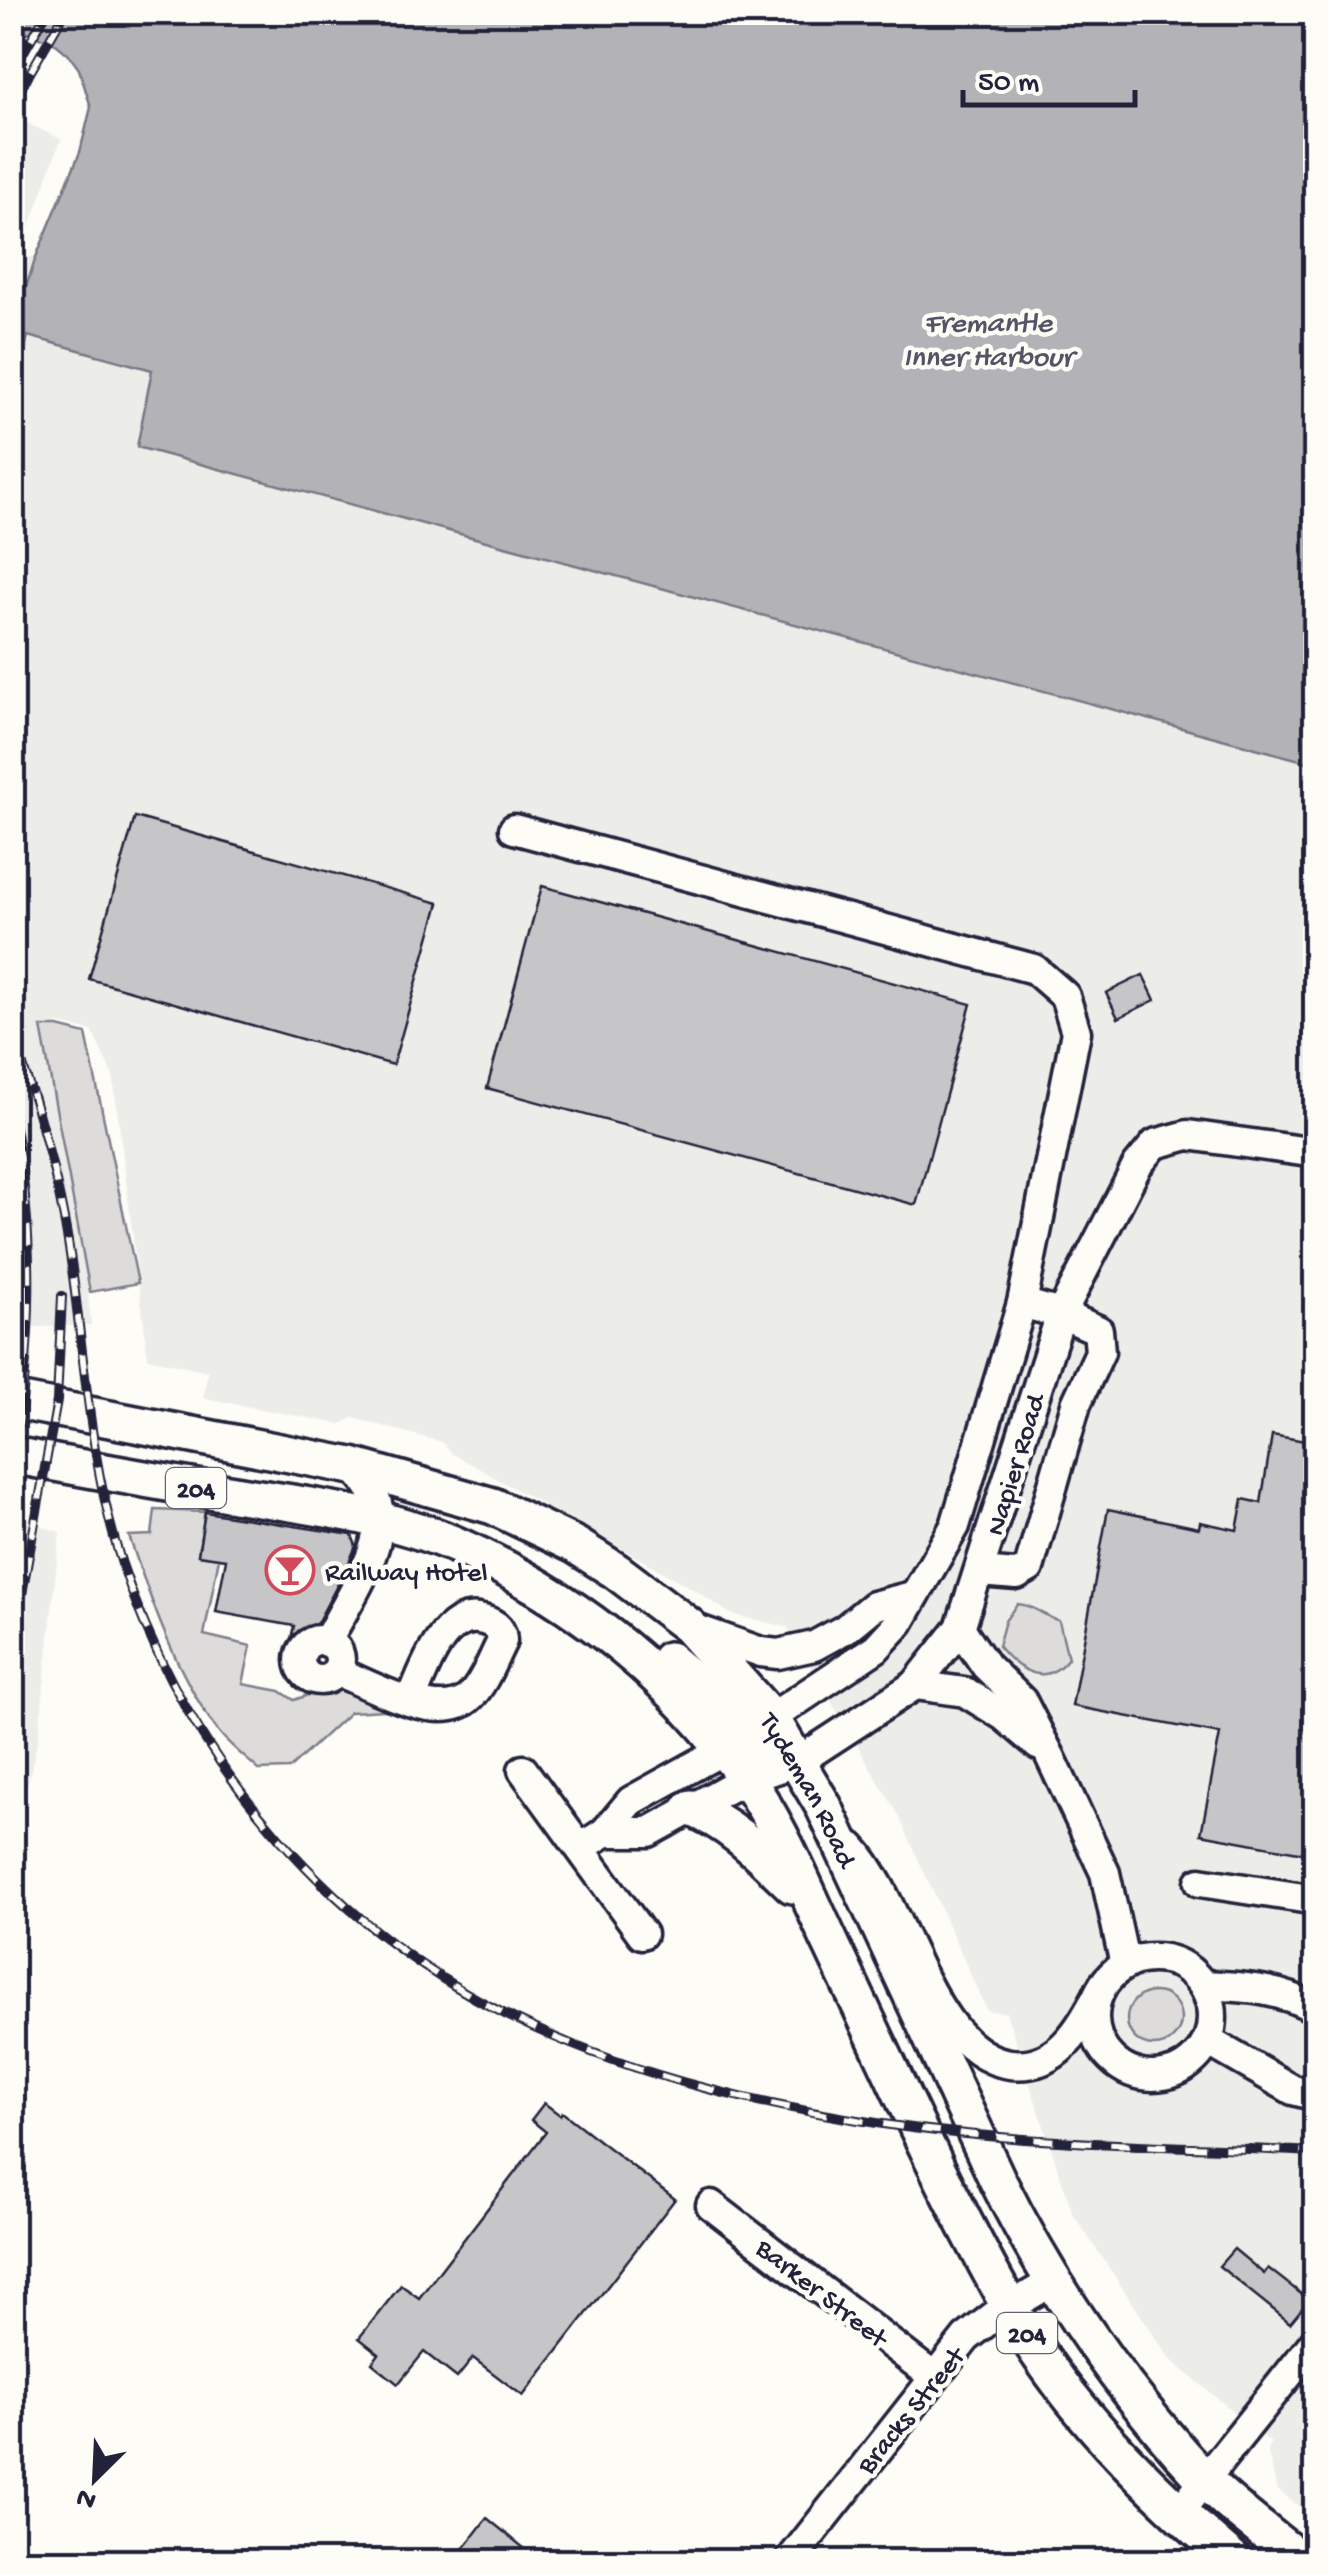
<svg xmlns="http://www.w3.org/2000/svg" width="1328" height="2574" font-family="'Gochi Hand',sans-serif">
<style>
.built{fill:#ecece9}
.green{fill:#dddcdb;stroke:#807f8b;stroke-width:2.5}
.water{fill:#b2b2b7;stroke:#787885;stroke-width:2.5}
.building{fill:#c6c6c8;stroke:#22223b;stroke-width:2.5}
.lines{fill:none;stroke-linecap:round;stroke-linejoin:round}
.minor-casing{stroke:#22223b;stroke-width:35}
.major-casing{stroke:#22223b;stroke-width:42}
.minor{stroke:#fdfcf7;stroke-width:28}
.major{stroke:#fdfcf7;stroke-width:35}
.rail-casing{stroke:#22223b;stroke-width:10}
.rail{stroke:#fdfcf7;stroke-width:6;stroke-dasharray:19;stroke-linecap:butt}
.labels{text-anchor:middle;stroke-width:9;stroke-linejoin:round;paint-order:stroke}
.shield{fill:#fdfcf7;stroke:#646373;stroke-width:2.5}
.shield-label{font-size:25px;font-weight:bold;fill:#22223b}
.street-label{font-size:28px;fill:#22223b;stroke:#fdfcf7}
.poi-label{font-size:28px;fill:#22223b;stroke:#fdfcf7;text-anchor:start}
.water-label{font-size:30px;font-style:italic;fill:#545466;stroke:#fdfcf7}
</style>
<rect width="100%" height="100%" fill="#fdfcf7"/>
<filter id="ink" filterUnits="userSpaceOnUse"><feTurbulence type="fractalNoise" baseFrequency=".01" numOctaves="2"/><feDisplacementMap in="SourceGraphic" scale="20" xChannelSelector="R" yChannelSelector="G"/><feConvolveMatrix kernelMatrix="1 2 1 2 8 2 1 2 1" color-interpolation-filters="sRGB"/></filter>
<g filter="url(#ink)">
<!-- built -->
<g class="built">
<path d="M15,107L20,110V120L61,139L19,257H36L13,326L12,111Z"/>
<path d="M28,336L153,370L137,448L1315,764V2519L1277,2489L1267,2449L1271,2443L1170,2359L1073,2214L1006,2012L987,2011L898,1814L787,1627L730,1614L697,1591L453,1454L442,1442L353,1418L340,1424L203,1398L208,1371L148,1358L113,1076L92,1031L60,1024L41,1027L83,1239L91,1325L38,1327L13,1324L12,396Z"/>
<path d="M13,1518L60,1532L39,1734L13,1850Z"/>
</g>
<!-- green -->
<g class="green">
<path d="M41,1027H58L86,1034L138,1283L90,1292Z"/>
<path d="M155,1510L205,1512L198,1555L219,1558L204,1635L251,1646L243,1684L280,1691L294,1700L350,1680L401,1709L350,1712L289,1769L259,1770C245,1757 226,1743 215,1727C175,1670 151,1601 129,1536L152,1535Z"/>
<path d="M1017,1604C1034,1605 1043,1616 1059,1621L1068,1658C1045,1689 1017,1670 998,1646L1005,1621Z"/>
<circle cx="1154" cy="2019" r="27"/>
</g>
<!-- water -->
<path class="water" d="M13,12L1315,13V764L137,447L152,370L28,336L13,396V326L36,257L80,152L91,107L79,69L68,54L56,44L13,26Z"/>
<!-- building -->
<g class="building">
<path d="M135,817L439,903L393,1065L89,979Z"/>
<path d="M542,886L971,1004L916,1205L487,1088Z"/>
<path d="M1143,975L1155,1000L1118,1018L1106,993Z"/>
<path d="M1272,1435L1316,1443L1312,1497L1316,1498V1817L1309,1854L1201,1834L1220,1734L1072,1706L1108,1509L1199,1528L1200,1522L1237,1530L1243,1499L1261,1503Z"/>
<path d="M205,1512L352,1535L356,1546L347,1567L317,1623L310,1630L291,1639L294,1626L216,1612L226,1559L198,1555Z"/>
<path d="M544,2103L560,2115L562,2112L675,2199L523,2396L473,2358L457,2378L424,2352L398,2384L372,2363L379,2354L359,2338L401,2285L419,2298L546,2132L531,2120Z"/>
<path d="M1234,2249L1264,2274L1268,2268L1309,2300L1290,2323L1219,2266Z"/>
<path d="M487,2518L541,2562H471L460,2553Z"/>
</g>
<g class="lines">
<!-- minor casing -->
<g class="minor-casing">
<g id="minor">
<path d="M514,829L1034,969L1065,996L1076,1032L1022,1303L955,1526L899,1623L876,1648L771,1718"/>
<path d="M979,1572L1017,1575L1029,1568L1076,1404L1100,1352L1098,1330L1061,1314L1022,1303"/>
<path d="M690,1627L761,1652L778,1654L814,1646L845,1629L873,1606L912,1596"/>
<path d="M960,1628L986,1666L1022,1701L1050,1756L1105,1873L1125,1965"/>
<circle cx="320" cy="1660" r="20"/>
<path d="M327,1642C345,1603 393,1541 375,1497C370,1485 361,1475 352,1466"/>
<path d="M336,1671C369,1684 440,1726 470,1697C484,1684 493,1658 502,1641C502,1629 495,1623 483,1620C443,1609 423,1672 411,1701"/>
<path d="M915,1685L965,1692L1004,1716L1038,1745"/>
<path d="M523,1770L642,1934"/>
<path d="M605,1832H649L745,1779L797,1762L915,1685L960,1628L1061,1314L1137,1166L1155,1144L1188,1135L1316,1153"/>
<path d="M852,1847C905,1903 928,2053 1010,2064C1058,2070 1080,2028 1099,1993"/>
<path d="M581,1848L605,1832L631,1801L723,1750L749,1748L797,1762"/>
<path d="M1200,1882L1316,1900"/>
<circle cx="1153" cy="2017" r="59"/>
<path d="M1204,1985C1244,1987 1279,1988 1316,2009"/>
<path d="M1208,2041L1293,2090L1316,2096"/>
<path d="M711,2205L934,2377"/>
<path d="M1178,2513L1316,2340"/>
<path d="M789,2562L966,2338L994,2316L1052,2282"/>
</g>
</g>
<!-- major casing -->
<g class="major-casing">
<g id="major">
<path id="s1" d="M12,1400L352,1466L493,1506L575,1545L616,1571L689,1626L771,1718L824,1807L998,2181C1051,2288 1120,2388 1202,2477C1231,2508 1269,2534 1302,2562"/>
<path d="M12,1455C82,1468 152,1481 222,1492C299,1505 381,1513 454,1544C575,1596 685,1685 757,1795C787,1842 808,1896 832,1946C889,2066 943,2188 1008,2304C1063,2404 1148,2488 1235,2562"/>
<path d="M669,1660L740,1720L755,1722L771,1718"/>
<path d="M691,1808C732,1824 761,1855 792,1885"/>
</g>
</g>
<!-- minor -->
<use href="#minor" class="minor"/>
<!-- major -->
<use href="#major" class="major"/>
<!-- rail casing -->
<g class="rail-casing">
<g id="rail">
<path d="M12,72L47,12"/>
<path d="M12,104L65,12"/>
<path d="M12,1032L35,1103"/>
<path d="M32,1093C49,1148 63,1204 71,1261C85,1363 90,1466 122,1564C189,1766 337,1938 532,2027C642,2078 763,2106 883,2124C1025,2145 1172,2145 1316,2152"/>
<path d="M12,1113C37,1232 33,1349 12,1468"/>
<path d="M12,1649L57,1401L62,1296"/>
</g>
</g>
<!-- rail -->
<use href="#rail" class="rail"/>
</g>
</g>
<!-- icons -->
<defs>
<g id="bar-ring" transform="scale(2.5)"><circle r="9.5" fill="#fdfcf7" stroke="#d1495b" stroke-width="1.5"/><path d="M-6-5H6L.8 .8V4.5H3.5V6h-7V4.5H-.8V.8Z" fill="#d1495b"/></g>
</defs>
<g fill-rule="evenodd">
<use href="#bar-ring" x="290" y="1570"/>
</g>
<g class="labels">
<!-- shield labels -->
<g class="shield">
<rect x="166" y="1468" width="60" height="40" rx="8"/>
<rect x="997" y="2313" width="60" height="40" rx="8"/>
</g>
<g class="shield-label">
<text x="196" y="1497">204</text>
<text x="1027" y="2342">204</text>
</g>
<!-- street labels -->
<g class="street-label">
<text transform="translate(1013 1464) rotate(-73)" y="10">Napier Road</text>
<text dy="10" stroke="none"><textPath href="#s1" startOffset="928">Tydeman Road</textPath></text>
<text transform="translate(823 2291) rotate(38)" y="10">Barker Street</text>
<text transform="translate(909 2409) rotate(-51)" y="10">Bracks Street</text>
</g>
<!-- poi labels -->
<g class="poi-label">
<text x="325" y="1580">Railway Hotel</text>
</g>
<!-- water labels -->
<g class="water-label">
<text x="988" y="331">Fremantle<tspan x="988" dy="34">Inner Harbour</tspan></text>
</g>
</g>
<!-- margin -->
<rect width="1328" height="2574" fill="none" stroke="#fdfcf7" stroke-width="50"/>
<rect x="25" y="25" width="1278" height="2524" fill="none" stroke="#22223b" stroke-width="4" filter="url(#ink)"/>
<!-- north arrow -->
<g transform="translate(95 2479) rotate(204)" stroke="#fdfcf7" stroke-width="8" paint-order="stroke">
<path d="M0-8L18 38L0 25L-18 38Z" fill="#22223b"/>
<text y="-15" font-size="28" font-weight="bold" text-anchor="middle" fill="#22223b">N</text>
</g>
<!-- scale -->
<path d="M963 90v15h172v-15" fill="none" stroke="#22223b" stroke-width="5"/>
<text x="978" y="90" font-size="30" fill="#22223b" stroke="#fdfcf7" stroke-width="8" paint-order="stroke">50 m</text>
</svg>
